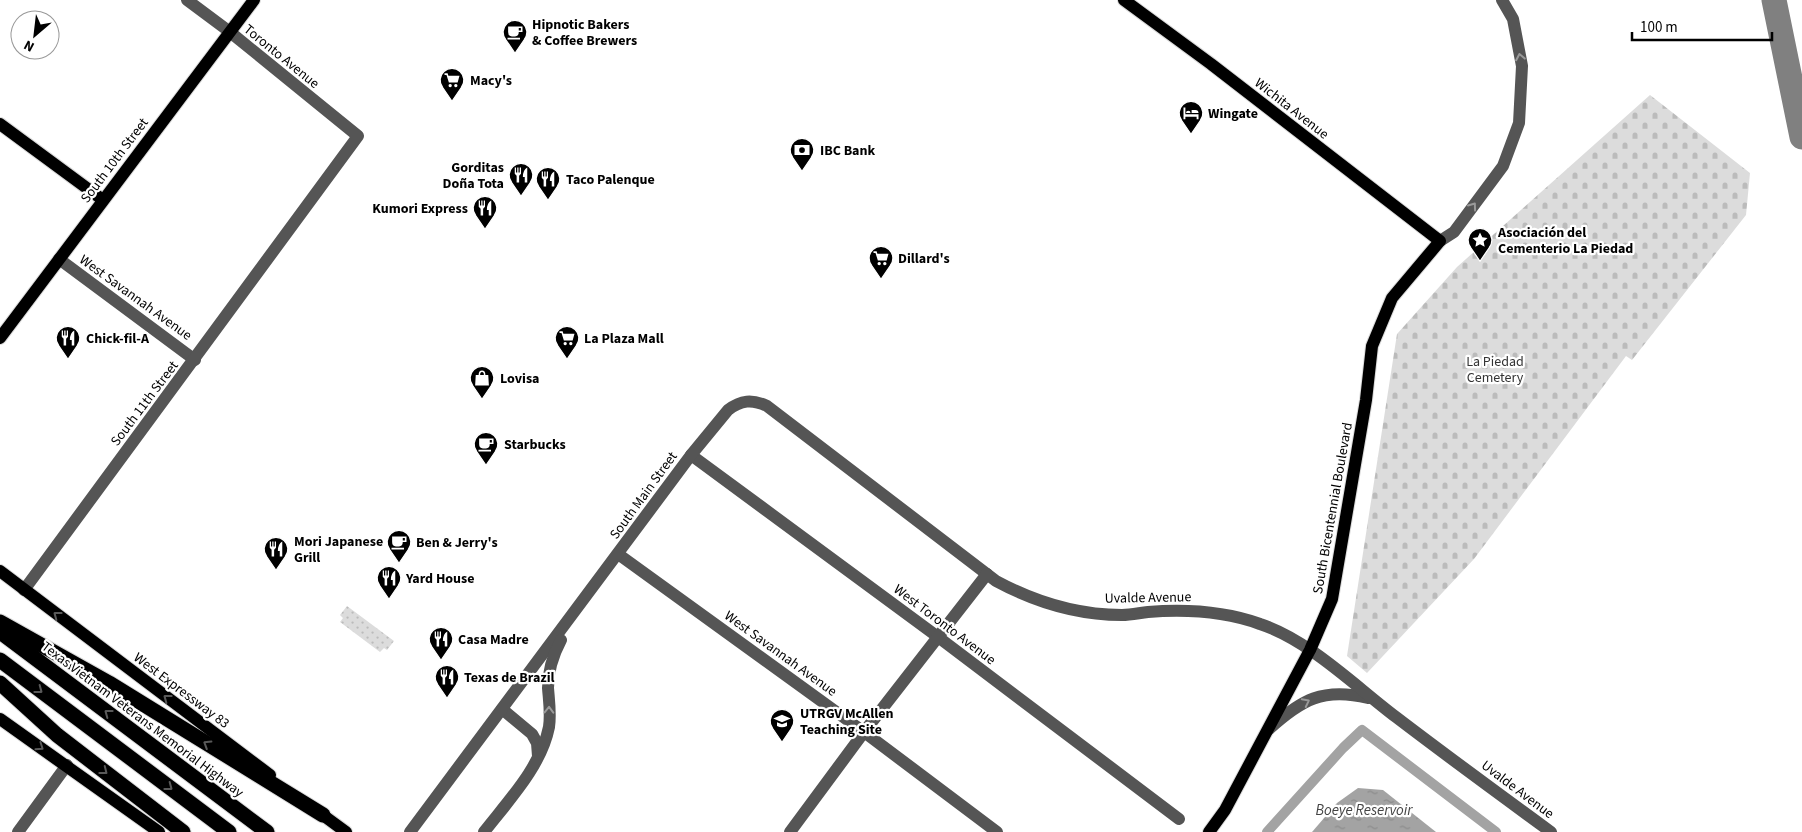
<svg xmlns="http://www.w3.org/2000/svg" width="1802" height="832" font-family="'Source Sans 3',sans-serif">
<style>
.grass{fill:url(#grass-dots)}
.cemetery{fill:url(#cemetery-stones)}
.water{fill:url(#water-ripples)}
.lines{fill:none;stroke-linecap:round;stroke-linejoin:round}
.canal{stroke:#a3a3a3;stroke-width:10}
.taxiway{stroke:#808080;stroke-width:25}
.major-casing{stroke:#dbdbdb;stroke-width:14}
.highway-casing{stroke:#dbdbdb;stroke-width:17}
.minor{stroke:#555;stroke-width:12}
.major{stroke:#000;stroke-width:12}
.highway{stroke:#000;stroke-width:15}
.oneway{stroke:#999}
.oneway2{stroke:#595959}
.labels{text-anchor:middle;stroke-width:4.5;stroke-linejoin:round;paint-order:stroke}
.poi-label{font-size:14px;font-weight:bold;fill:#000;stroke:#fff;text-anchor:start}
.street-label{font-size:14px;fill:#000;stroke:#fff}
.park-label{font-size:14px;fill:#333;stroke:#fff}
.water-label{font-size:15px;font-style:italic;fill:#444;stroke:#fff}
</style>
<defs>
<pattern id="grass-dots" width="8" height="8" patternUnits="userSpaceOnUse" patternTransform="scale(1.25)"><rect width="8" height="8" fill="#dcdcdc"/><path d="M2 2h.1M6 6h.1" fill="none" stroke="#bbb" stroke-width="1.8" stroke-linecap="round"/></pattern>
<pattern id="cemetery-stones" width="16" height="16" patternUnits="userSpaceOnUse" patternTransform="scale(1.25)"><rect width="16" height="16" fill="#dcdcdc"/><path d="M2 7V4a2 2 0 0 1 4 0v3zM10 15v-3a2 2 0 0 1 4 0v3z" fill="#bbb"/></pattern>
<pattern id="water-ripples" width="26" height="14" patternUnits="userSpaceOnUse" patternTransform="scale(1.25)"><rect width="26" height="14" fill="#a3a3a3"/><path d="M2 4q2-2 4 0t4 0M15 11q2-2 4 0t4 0" fill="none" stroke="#8b8b8b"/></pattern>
</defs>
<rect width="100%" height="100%" fill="#fff"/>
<!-- grass -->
<path class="grass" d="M347,606L394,641L387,650L384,648L380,652L340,622L343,618L340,615Z"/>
<!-- cemetery -->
<path class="cemetery" d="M1650,95L1750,173L1746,215L1632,360L1626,356L1474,559L1367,673L1347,656L1397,334L1457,267Z"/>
<!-- water -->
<path class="water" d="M1358,788L1383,790L1436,832H1312L1337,803Z"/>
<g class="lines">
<!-- canal -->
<path class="canal" d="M1267,832L1343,748L1362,730L1496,832"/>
<!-- taxiway -->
<path class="taxiway" d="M1774,0L1802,137"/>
<!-- major casing -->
<g class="major-casing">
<g id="major">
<path d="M1124,0L1211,64L1440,241L1392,298L1372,346L1366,400L1332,599L1310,650L1225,810L1209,832"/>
<path d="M0,124L103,200"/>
<path d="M0,338L254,0"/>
<path d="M0,571L270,775"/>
<path d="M0,719L159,832"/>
<path d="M316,810L346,832"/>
</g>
</g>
<!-- highway casing -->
<g class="highway-casing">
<g id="highway">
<path d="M0,622L109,683L323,815"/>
<path d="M0,632L267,832"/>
<path d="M0,660L229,832"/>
<path d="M0,683L57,735L183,832"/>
</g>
</g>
<!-- minor -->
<g class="minor">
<path d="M1440,241L1454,232L1503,166L1519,123L1522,66L1513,19L1502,0"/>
<path d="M59,259L195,360"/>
<path d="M691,455L938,637L1179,819"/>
<path d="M618,554L864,732L997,832"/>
<path d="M24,590L358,136L230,32L187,0"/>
<path d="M502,709L532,734L537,743L538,756"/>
<path d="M1269,729C1301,700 1323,687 1368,698"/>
<path d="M18,832L67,765"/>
<path d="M410,832L691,455L728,410C741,400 752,399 767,406L996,581C1035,602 1077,615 1122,615C1131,615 1139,613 1148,612C1186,609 1224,611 1260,624C1309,640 1355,686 1396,717C1447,756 1499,794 1551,832"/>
<path d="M484,832C508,801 541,767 549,727C551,714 549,701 548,688C548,671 553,655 561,640"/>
<path d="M790,832L864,732L987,574"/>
</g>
<!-- major -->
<use href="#major" class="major"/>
<!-- highway -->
<use href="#highway" class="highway"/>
</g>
<!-- one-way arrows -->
<defs><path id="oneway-chevron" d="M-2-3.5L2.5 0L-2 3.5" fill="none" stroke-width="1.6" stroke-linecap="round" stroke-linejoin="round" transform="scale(1.25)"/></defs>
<g class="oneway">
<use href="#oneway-chevron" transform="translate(1520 57) rotate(-101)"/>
<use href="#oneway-chevron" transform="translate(1473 206) rotate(-54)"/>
<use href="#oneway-chevron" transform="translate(1306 702) rotate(-27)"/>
<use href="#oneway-chevron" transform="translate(549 710) rotate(-89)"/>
</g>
<g class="oneway2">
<use href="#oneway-chevron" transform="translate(57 615) rotate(-143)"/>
<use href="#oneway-chevron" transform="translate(39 690) rotate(37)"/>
<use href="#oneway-chevron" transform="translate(167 698) rotate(-143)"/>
<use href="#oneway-chevron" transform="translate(108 713) rotate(-143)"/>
<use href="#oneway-chevron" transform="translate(207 744) rotate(-148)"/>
<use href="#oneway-chevron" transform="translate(40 747) rotate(35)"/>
<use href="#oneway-chevron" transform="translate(104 771) rotate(38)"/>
<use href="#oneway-chevron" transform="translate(169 787) rotate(37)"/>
</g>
<!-- icons -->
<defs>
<g id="cafe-pin" transform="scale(1.25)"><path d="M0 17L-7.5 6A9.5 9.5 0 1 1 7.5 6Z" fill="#000" stroke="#fff"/><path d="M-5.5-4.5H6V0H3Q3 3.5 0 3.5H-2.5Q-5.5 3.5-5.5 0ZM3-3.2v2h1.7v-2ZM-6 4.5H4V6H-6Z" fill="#fff"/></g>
<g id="supermarket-pin" transform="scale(1.25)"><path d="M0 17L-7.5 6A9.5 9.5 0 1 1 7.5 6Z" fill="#000" stroke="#fff"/><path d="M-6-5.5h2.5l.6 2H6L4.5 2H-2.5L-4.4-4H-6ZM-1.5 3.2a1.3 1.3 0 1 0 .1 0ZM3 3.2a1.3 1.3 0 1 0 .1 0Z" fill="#fff"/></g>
<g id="hotel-pin" transform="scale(1.25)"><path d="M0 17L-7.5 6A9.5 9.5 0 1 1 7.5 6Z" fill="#000" stroke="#fff"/><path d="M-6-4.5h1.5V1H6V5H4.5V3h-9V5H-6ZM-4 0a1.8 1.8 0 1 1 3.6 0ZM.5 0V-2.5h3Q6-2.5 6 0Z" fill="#fff"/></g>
<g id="bank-pin" transform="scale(1.25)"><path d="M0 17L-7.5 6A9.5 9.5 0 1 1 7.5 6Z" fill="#000" stroke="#fff"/><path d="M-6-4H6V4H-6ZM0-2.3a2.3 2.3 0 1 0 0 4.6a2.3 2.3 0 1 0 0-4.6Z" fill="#fff"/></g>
<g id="restaurant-pin" transform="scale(1.25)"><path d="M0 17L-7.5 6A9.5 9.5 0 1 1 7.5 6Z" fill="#000" stroke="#fff"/><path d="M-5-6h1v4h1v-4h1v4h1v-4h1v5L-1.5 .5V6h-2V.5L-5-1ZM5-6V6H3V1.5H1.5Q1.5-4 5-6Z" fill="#fff"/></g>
<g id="sight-pin" transform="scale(1.25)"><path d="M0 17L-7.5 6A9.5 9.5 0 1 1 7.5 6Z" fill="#000" stroke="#fff"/><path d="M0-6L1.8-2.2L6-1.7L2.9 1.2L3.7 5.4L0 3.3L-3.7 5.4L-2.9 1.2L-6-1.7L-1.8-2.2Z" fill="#fff"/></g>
<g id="shop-pin" transform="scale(1.25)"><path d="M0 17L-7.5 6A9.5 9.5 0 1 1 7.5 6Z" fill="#000" stroke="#fff"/><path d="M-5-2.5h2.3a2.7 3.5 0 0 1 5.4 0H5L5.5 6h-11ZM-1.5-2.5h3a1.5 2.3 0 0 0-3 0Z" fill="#fff"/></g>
<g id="university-pin" transform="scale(1.25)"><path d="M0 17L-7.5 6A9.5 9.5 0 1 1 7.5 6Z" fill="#000" stroke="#fff"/><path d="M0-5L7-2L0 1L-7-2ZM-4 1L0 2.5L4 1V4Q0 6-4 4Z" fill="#fff"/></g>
</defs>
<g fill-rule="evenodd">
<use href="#cafe-pin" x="515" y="32"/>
<use href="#supermarket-pin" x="452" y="80"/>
<use href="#hotel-pin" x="1191" y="113"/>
<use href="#bank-pin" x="802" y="150"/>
<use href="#restaurant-pin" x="521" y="175"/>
<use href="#restaurant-pin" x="548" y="179"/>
<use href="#restaurant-pin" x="485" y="208"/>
<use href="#sight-pin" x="1480" y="240"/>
<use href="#supermarket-pin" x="881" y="258"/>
<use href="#restaurant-pin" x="68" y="338"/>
<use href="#supermarket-pin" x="567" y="338"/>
<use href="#shop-pin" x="482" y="378"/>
<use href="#cafe-pin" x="486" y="444"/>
<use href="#cafe-pin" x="399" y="542"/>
<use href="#restaurant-pin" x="276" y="549"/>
<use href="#restaurant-pin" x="389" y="578"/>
<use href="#restaurant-pin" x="441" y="639"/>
<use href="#restaurant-pin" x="447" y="677"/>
<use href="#university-pin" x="782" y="721"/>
</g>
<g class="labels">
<!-- poi labels -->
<g class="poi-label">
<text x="532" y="29">Hipnotic Bakers<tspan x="532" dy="16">&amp; Coffee Brewers</tspan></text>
<text x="470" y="85">Macy's</text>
<text x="1208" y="118">Wingate</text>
<text x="820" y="155">IBC Bank</text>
<text x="504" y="172" text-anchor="end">Gorditas<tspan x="504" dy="16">Doña Tota</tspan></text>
<text x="566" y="184">Taco Palenque</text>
<text x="468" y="213" text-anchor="end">Kumori Express</text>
<text x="1498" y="237">Asociación del<tspan x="1498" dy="16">Cementerio La Piedad</tspan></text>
<text x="898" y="263">Dillard's</text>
<text x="86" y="343">Chick-fil-A</text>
<text x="584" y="343">La Plaza Mall</text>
<text x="500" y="383">Lovisa</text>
<text x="504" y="449">Starbucks</text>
<text x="294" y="546">Mori Japanese<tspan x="294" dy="16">Grill</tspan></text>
<text x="416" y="547">Ben &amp; Jerry's</text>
<text x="406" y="583">Yard House</text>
<text x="458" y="644">Casa Madre</text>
<text x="464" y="682">Texas de Brazil</text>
<text x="800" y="718">UTRGV McAllen<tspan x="800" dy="16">Teaching Site</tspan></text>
</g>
<!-- street labels -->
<g class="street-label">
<text transform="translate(282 56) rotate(39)" y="5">Toronto Avenue</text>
<text transform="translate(1292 108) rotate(38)" y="5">Wichita Avenue</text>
<text transform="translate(114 160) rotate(-53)" y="5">South 10th Street</text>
<text transform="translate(136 297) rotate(36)" y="5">West Savannah Avenue</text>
<text transform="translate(144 403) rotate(-53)" y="5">South 11th Street</text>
<text transform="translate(643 495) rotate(-54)" y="5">South Main Street</text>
<text transform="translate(1332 508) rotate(-80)" y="5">South Bicentennial Boulevard</text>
<text transform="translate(1148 597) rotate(-1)" y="5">Uvalde Avenue</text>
<text transform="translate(945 624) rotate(37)" y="5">West Toronto Avenue</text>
<text transform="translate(781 653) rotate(36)" y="5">West Savannah Avenue</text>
<text transform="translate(182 690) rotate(37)" y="5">West Expressway 83</text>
<text transform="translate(143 719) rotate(37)" y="5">Texas Vietnam Veterans Memorial Highway</text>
<text transform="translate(1518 789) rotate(37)" y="5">Uvalde Avenue</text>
</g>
<!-- park labels -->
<g class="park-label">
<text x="1495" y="366">La Piedad<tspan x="1495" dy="16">Cemetery</tspan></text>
</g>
<!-- water labels -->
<g class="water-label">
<text x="1364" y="815">Boeye Reservoir</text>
</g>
</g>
<!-- north arrow -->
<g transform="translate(35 35) rotate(208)"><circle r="24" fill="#ffffff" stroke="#999999"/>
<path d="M0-4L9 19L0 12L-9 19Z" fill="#000000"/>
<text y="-8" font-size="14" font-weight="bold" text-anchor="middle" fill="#000000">N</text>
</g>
<!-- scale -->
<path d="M1632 32v8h140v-8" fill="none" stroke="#000000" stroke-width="2.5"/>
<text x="1640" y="32" font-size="15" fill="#000000" stroke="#ffffff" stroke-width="4" paint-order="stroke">100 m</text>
</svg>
